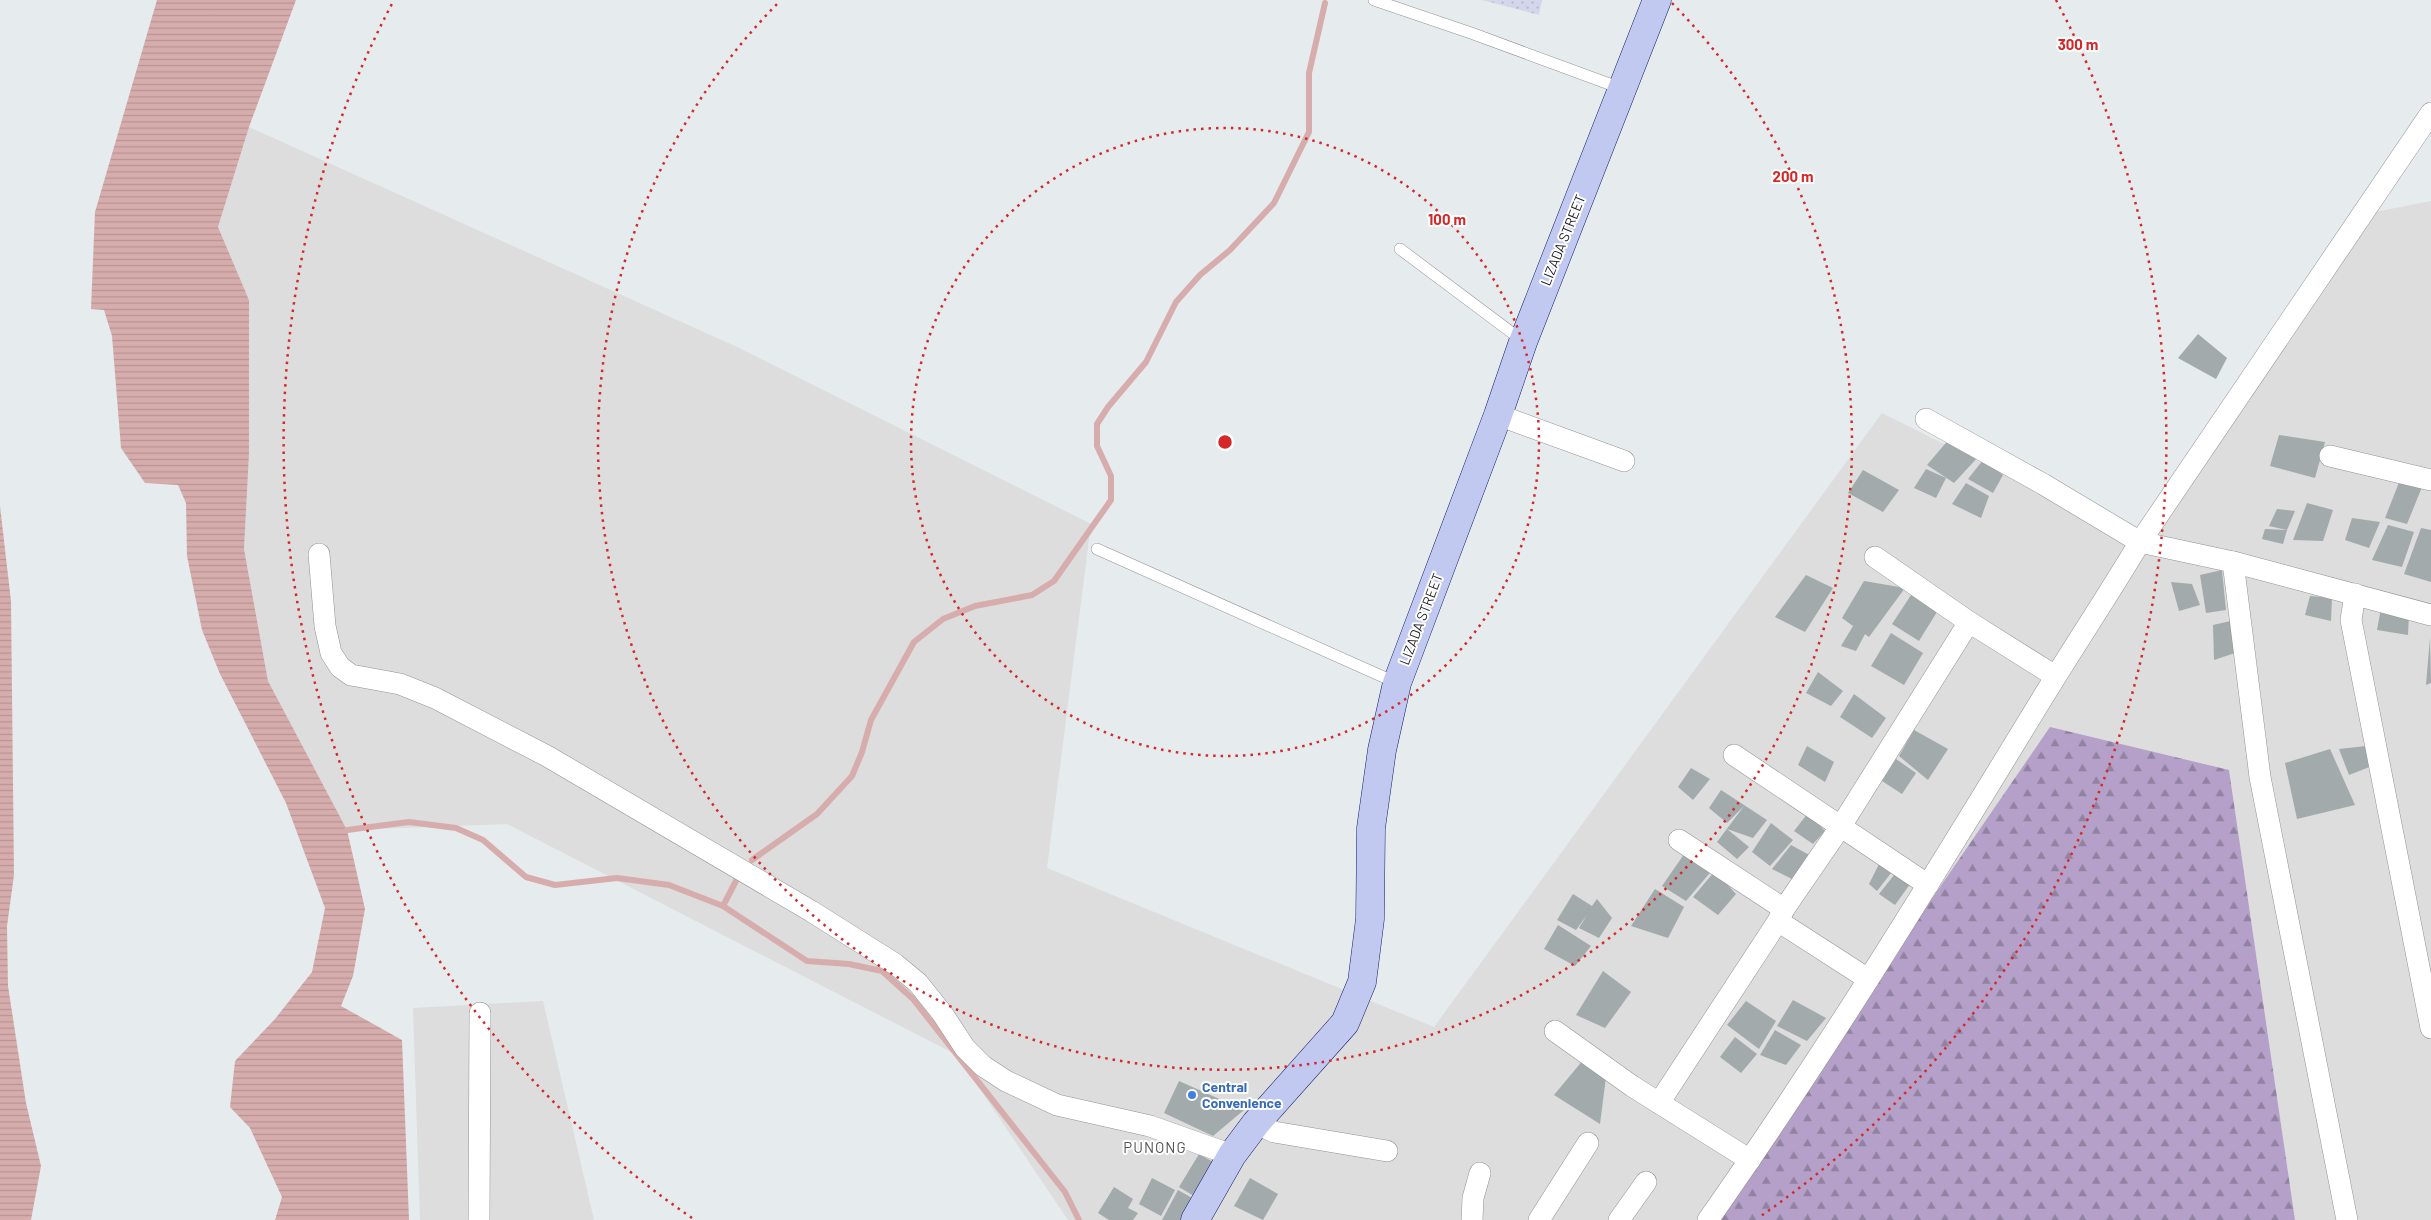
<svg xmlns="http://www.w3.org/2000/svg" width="2431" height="1220" font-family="Barlow,sans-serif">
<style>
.residential{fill:#dcdddc}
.farmland{fill:url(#farmland-dots)}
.forest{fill:url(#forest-firs)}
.water{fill:url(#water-rules)}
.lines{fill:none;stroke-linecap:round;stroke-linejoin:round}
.stream{stroke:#d6adac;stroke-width:6}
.building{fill:#a2aaac}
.lane-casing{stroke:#939393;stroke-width:12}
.street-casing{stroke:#939393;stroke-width:22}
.secondary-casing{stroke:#131c68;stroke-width:29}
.lane{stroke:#fff;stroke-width:11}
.street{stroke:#fff;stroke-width:21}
.secondary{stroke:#c1c9f1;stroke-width:28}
.ring{fill:none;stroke:#d62828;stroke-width:2.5;stroke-dasharray:2.5 5}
.shop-dot{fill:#3f7fe0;stroke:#fff;stroke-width:2}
.labels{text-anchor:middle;stroke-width:4;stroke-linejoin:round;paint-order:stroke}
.street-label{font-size:14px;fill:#1f1f1f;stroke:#fff}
.shop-label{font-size:14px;font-weight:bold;fill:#366cbe;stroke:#fff;text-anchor:start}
.neighbourhood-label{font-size:15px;letter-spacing:1px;fill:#525252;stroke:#fff}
.centre{fill:#d62828;stroke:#fff;stroke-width:2.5}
.ring-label{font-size:15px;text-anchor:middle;font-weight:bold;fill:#d62828;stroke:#fff;stroke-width:4;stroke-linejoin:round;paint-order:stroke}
</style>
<defs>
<pattern id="farmland-dots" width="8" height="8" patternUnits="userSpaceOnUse" patternTransform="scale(1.25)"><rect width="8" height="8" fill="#d4d7eb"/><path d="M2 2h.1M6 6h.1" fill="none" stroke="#b6b8c9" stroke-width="1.8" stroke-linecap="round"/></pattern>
<pattern id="forest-firs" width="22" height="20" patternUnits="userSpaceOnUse" patternTransform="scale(1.25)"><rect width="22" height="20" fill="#b4a0c8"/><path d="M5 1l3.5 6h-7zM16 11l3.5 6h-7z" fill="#9282a2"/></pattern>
<pattern id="water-rules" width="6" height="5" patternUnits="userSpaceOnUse" patternTransform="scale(1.25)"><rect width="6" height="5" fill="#d6adac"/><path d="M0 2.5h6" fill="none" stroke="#b79494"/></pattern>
</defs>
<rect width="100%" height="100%" fill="#e6ebee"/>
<!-- residential -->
<g class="residential">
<path d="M249,127L737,347L1091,524L1047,868L1434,1027L1882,413L2140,542L2360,215L2431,201V1220H2295L2229,770L1711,1220H1068L957,1055L507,824L347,830L268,681L244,549L249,454V300L218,227Z"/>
<path d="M543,1001L594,1220H420L413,1008Z"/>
</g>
<!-- farmland -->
<path class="farmland" d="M1482,0H1542L1539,15Z"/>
<!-- forest -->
<path class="forest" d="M2050,727L2229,770L2295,1220H1711Z"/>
<!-- water -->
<g class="water">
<path d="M157,0H296L249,127L218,227L249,300V454L244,549L268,681L347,830L365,909L353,976L341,1006L402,1040L409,1220H275L282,1197L250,1128L230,1107L235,1061L275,1019L312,972L325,908L286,803L220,674L202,630L187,556L186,503L178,485L145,483L121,448L112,336L104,310L91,309L95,212Z"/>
<path d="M0,506L11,601L14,875L7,926L8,986L26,1103L41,1166L31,1220H0Z"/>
</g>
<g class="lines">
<!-- stream -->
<g class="stream">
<path d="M347,830L409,822L456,828L483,840L526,877L555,885L617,878L669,885L723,906L807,961L849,964L882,971L913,999L1065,1192L1079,1220"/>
<path d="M752,860L817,814L852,776L862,752L871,720L914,642L943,619L975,606L1032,595L1054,581L1111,500V476L1097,446V424L1108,407L1146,362L1176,302L1200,275L1230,250L1274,203L1309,132V73L1325,3"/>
<path d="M723,906L737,879"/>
</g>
</g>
<!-- building -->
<g class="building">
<path d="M2198,334L2227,358L2216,379L2178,358Z"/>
<path d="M2279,435L2325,442L2315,478L2270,466Z"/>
<path d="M1950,438L1978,457L1954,483L1927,465Z"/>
<path d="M1983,460L2003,475L1993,493L1968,479Z"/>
<path d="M1926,469L1946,478L1936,498L1914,488Z"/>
<path d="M1863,470L1899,490L1883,512L1848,493Z"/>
<path d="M2400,480L2422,487L2407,524L2385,518Z"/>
<path d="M1966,483L1989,496L1981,518L1952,504Z"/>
<path d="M2307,503L2333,510L2323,541L2293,540Z"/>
<path d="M2277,509L2295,511L2287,530L2269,526Z"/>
<path d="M2352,518L2380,522L2369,548L2345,540Z"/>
<path d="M2388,525L2414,532L2402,567L2372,560Z"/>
<path d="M2421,528L2431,530V582L2404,574Z"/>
<path d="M2265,529L2287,530L2283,544L2262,539Z"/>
<path d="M2222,570L2226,610L2206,613L2200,575Z"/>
<path d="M1806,575L1833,588L1805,632L1775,617Z"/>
<path d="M1864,581L1905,588L1869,637L1865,634L1856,651L1841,646L1853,626L1842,618Z"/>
<path d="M2171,582L2192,584L2200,605L2179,611Z"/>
<path d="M1915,589L1940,607L1919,641L1892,624Z"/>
<path d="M2310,596L2332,598L2331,621L2305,615Z"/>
<path d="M2381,608L2409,613L2408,635L2377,630Z"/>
<path d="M2235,620L2238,652L2214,660L2213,625Z"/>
<path d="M1891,633L1923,653L1904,685L1871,666Z"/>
<path d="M2430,638L2431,683L2426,685Z"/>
<path d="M1818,672L1843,691L1831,706L1806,693Z"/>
<path d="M1854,694L1886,718L1872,738L1840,717Z"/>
<path d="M1914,730L1948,749L1928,780L1899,756Z"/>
<path d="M1807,746L1834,762L1825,782L1798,765Z"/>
<path d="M2366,746L2372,766L2349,775L2339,749Z"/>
<path d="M2330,749L2355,805L2297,819L2285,763Z"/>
<path d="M1896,759L1916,773L1902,794L1882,781Z"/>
<path d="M1691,768L1710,779L1693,800L1678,787Z"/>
<path d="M1721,790L1767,820L1753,838L1727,829L1749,847L1737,859L1717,842L1744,806L1727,823L1709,808Z"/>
<path d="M1808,813L1825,831L1813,844L1794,831Z"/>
<path d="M1771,823L1793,840L1770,866L1752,852Z"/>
<path d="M1791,845L1813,857L1792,879L1772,869Z"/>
<path d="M1687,850L1714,868L1686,901L1662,886Z"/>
<path d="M1881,860L1895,868L1877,891L1869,884Z"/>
<path d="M1898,870L1913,880L1895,905L1879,894Z"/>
<path d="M1715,871L1736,894L1718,915L1693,897Z"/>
<path d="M1655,889L1684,907L1668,938L1631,926Z"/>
<path d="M1573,894L1592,906L1597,899L1612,918L1599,938L1579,928L1587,915L1576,930L1557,920Z"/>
<path d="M1558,925L1591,946L1575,966L1544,949Z"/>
<path d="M1603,971L1631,992L1605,1028L1576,1015Z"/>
<path d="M1793,1000L1826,1018L1807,1041L1777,1026Z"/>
<path d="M1746,1001L1776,1021L1759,1049L1727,1025Z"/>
<path d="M1775,1030L1801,1045L1786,1065L1760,1055Z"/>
<path d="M1735,1037L1757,1054L1741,1073L1720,1057Z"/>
<path d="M1584,1059L1606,1077L1600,1124L1554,1095Z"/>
<path d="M1179,1081L1244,1110L1213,1136L1164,1113Z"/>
<path d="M1199,1154L1224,1168L1204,1202L1179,1187Z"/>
<path d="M1152,1178L1175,1190L1161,1216L1139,1204Z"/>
<path d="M1250,1178L1278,1194L1263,1220L1234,1206Z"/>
<path d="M1114,1187L1133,1199L1128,1208L1138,1213L1133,1220H1109L1098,1213Z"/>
<path d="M1178,1190L1203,1204L1194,1220H1162Z"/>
</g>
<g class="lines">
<!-- lane casing -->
<g class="lane-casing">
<g id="lane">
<path d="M1374,0L1471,33L1623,89"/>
<path d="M1400,249L1523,341"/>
<path d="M1097,549L1397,683"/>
</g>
</g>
<!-- street casing -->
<g class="street-casing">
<g id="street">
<path d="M1498,415L1624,461"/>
<path d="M1926,419L2043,484L2140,542L2431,113"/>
<path d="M2330,456L2431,480"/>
<path d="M319,554L325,626L331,653L340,667L351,675L400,684L435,698L547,756L811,911L895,964L918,983L942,1013L965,1048L983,1066L1006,1081L1057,1105L1150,1126L1232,1155"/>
<path d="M1875,557L1969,622L2055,676"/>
<path d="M2233,562L2260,777L2347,1220"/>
<path d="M2355,594L2351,620L2431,1028"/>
<path d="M1734,755L1928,885"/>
<path d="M1679,840L1784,909"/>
<path d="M1778,921L1868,979"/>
<path d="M1555,1031L1632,1086L1750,1160"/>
<path d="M1659,1103L1778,921L1784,909L1841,826L1969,622"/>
<path d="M1256,1123L1274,1132L1387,1151"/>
<path d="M479,1220L480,1013"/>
<path d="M1472,1220L1473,1198L1480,1173"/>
<path d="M1539,1220L1588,1143"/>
<path d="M1619,1220L1646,1182"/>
<path d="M1708,1220C1822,1058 1926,889 2029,720C2065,660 2104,602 2140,542L2233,562L2431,615"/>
</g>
</g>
<!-- secondary casing -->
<g class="secondary-casing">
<path id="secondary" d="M1195,1220L1232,1155L1256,1123L1345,1023L1362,982L1370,919L1371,828L1382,750L1397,683L1498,415L1523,342L1657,0"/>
</g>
<!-- lane -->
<use href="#lane" class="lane"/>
<!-- street -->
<use href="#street" class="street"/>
<!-- secondary -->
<use href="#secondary" class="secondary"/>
</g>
<!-- distance rings -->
<g class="ring">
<circle cx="1225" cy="442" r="314"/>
<path d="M1672 3A627 627 0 1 1 778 3"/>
<path d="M692 1218A941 941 0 0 1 394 0M2056 0A941 941 0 0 1 1758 1218"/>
</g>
<!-- markers -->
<circle class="shop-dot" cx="1192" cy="1095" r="5"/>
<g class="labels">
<!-- street labels -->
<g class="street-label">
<text transform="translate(1563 240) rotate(-68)" y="5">LIZADA STREET</text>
<text transform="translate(1421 619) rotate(-69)" y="5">LIZADA STREET</text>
</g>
<!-- shop labels -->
<g class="shop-label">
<text x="1202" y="1092">Central<tspan x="1202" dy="16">Convenience</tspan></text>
</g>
<!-- neighbourhood labels -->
<g class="neighbourhood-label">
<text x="1155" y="1153">PUNONG</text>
</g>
</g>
<circle cx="1225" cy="442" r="8" class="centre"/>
<g class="ring-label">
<text x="2078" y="50">300 m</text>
<text x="1793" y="182">200 m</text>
<text x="1447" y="225">100 m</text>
</g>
</svg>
